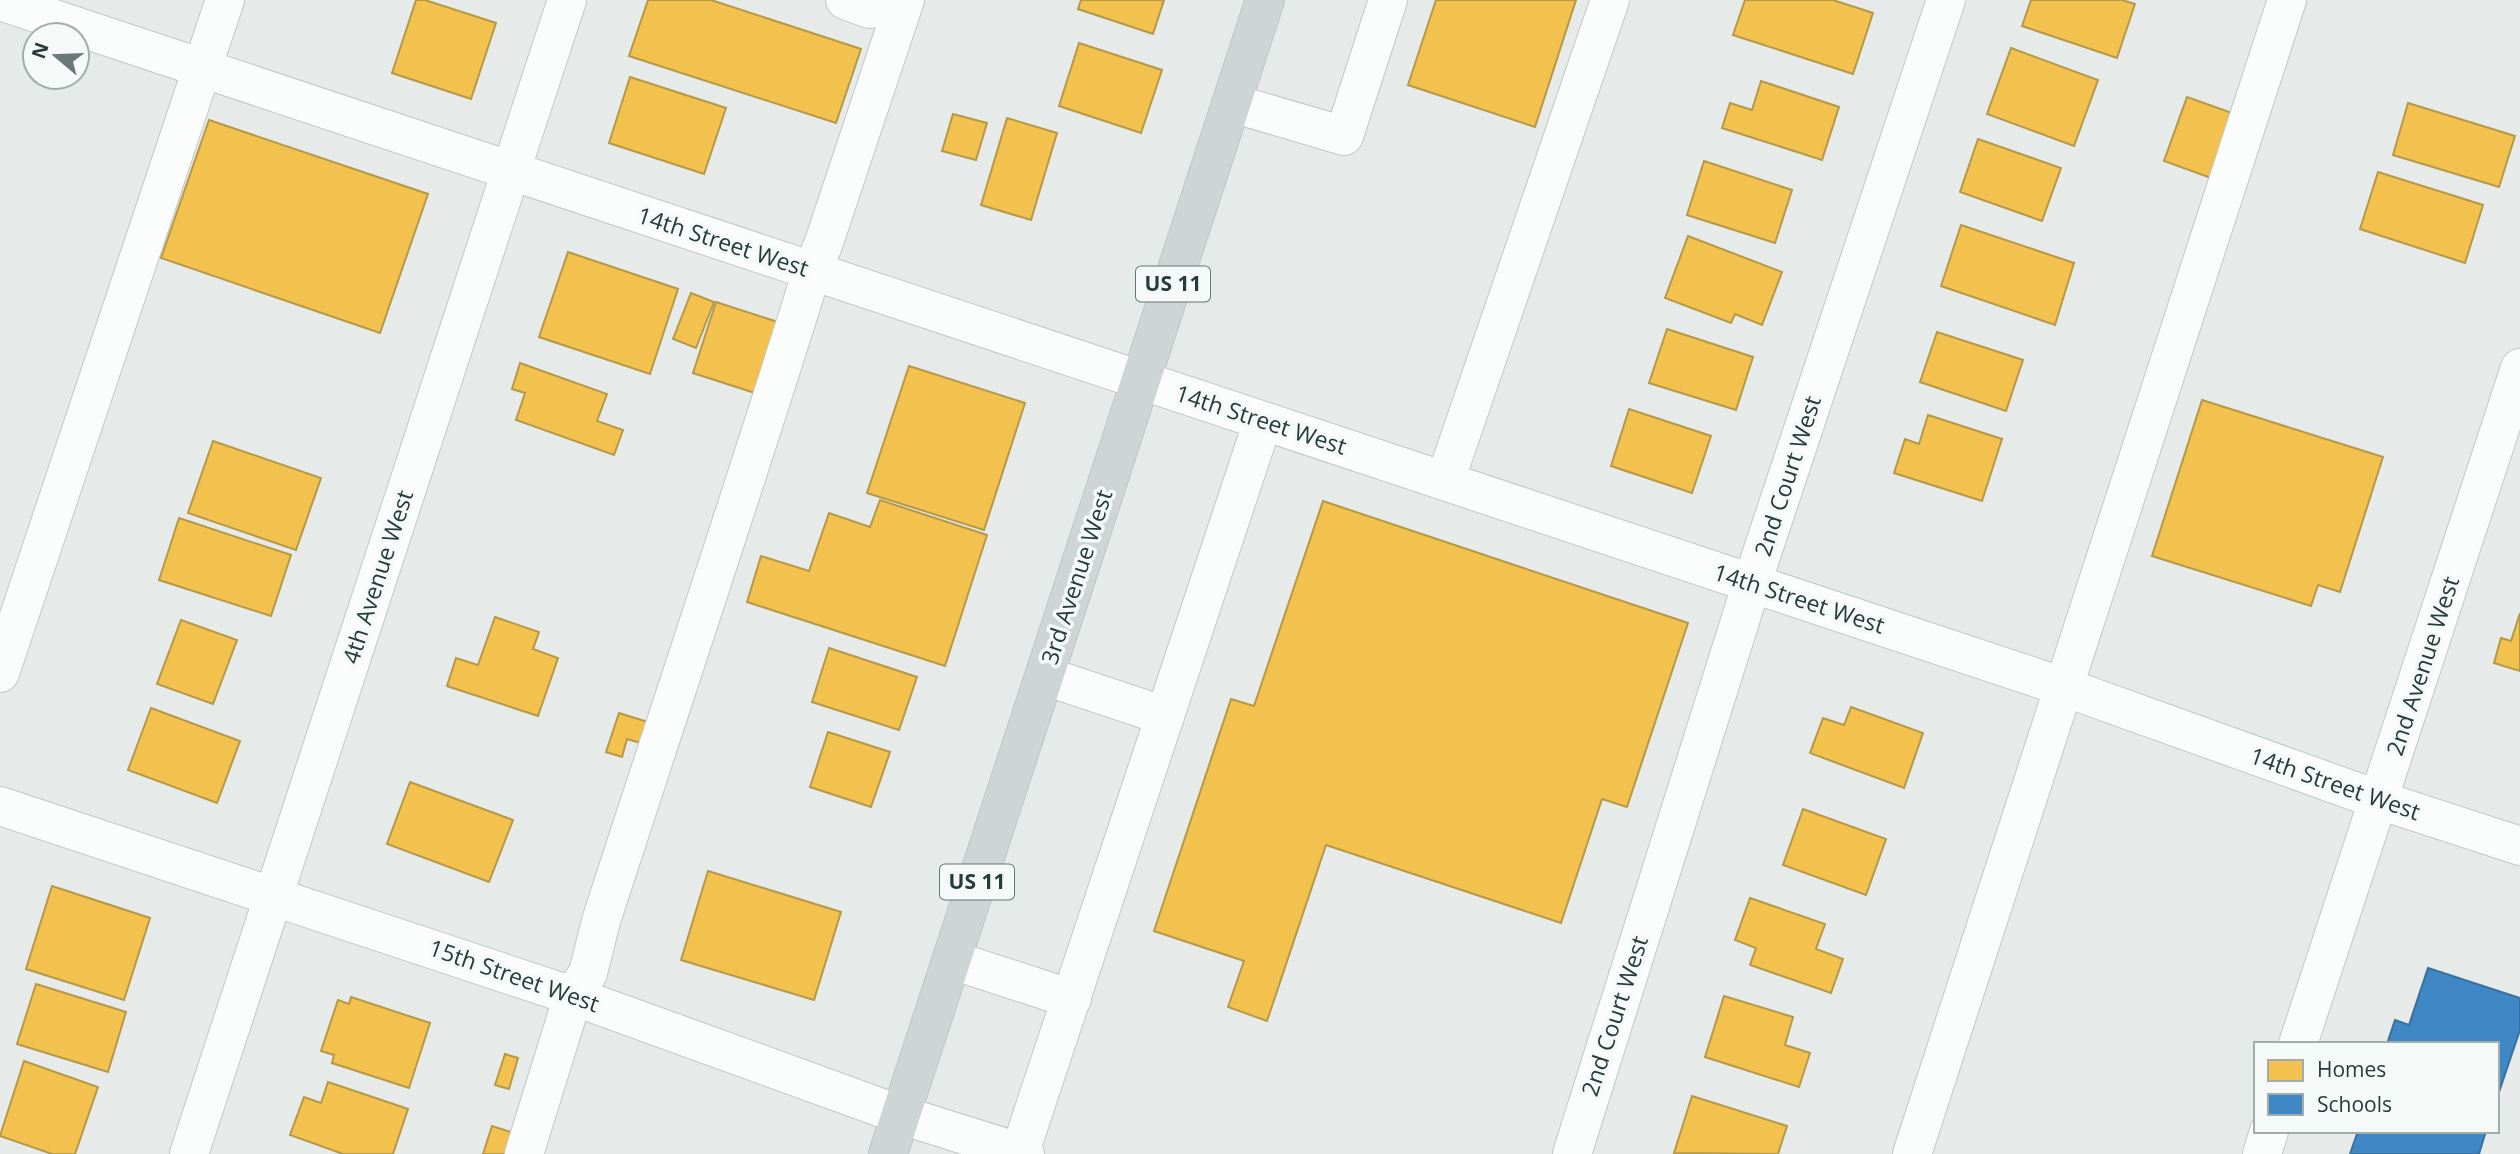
<svg xmlns="http://www.w3.org/2000/svg" width="2520" height="1154" font-family="'Open Sans',sans-serif">
<style>
.homes{fill:#f2c14e;stroke:#b59948;stroke-width:2}
.schools{fill:#3f88c5;stroke:#38719b;stroke-width:2}
.lines{fill:none;stroke-linecap:round;stroke-linejoin:round}
.minor-casing{stroke:#c3c7c6;stroke-width:40}
.major-casing{stroke:#bec6c4;stroke-width:40}
.minor{stroke:#fbfcfc;stroke-width:38}
.major{stroke:#cfd5d5;stroke-width:38}
.labels{text-anchor:middle;stroke-width:7;stroke-linejoin:round;paint-order:stroke}
.shield{fill:#f5f9f7;stroke:#647573;stroke-width:2}
.shield-label{font-size:21px;font-weight:bold;fill:#263c3a}
.street-label{font-size:23px;fill:#263c3a;stroke:#f5f9f7}
</style>
<rect width="100%" height="100%" fill="#e6eae9"/>
<!-- homes -->
<g class="homes">
<path d="M416,0H425L496,23L471,99L392,73Z"/>
<path d="M648,0H711L861,49L836,123L629,56Z"/>
<path d="M1081,0H1164L1153,34L1078,9Z"/>
<path d="M1436,0H1576L1535,127L1408,85Z"/>
<path d="M1745,0H1833L1873,13L1853,74L1733,35Z"/>
<path d="M2031,0H2122L2135,4L2117,58L2022,26Z"/>
<path d="M1079,43L1162,70L1141,133L1059,106Z"/>
<path d="M2011,48L2098,80L2074,146L1987,114Z"/>
<path d="M630,77L726,108L704,174L609,143Z"/>
<path d="M1761,81L1839,107L1822,160L1722,128L1730,103L1752,110Z"/>
<path d="M2187,97L2235,114L2211,178L2164,161Z"/>
<path d="M2408,103L2515,136L2499,187L2393,155Z"/>
<path d="M953,114L987,123L976,160L942,151Z"/>
<path d="M1007,118L1057,133L1031,220L981,205Z"/>
<path d="M209,120L428,194L380,333L161,258Z"/>
<path d="M1978,139L2061,168L2042,221L1960,192Z"/>
<path d="M1704,161L1792,190L1775,243L1687,215Z"/>
<path d="M2378,172L2483,205L2465,263L2360,229Z"/>
<path d="M1961,225L2074,263L2055,325L1941,286Z"/>
<path d="M1688,236L1782,272L1762,325L1735,314L1731,323L1665,298Z"/>
<path d="M568,252L678,289L650,374L539,337Z"/>
<path d="M691,293L714,302L696,348L673,339Z"/>
<path d="M716,302L784,324L761,395L693,373Z"/>
<path d="M1667,329L1753,357L1736,410L1649,383Z"/>
<path d="M1937,332L2023,360L2006,411L1920,382Z"/>
<path d="M520,363L607,394L597,421L623,430L614,455L516,420L525,393L512,389Z"/>
<path d="M909,366L1025,403L984,530L867,493Z"/>
<path d="M2202,400L2383,457L2340,592L2318,585L2311,606L2152,556Z"/>
<path d="M1629,409L1711,436L1692,493L1611,466Z"/>
<path d="M1928,415L2002,439L1982,501L1894,473L1905,439L1919,444Z"/>
<path d="M213,441L321,478L296,550L188,513Z"/>
<path d="M880,500L987,535L945,666L747,602L761,556L809,571L829,513L870,527Z"/>
<path d="M1323,501L1688,623L1627,807L1602,799L1561,923L1326,845L1267,1021L1228,1007L1244,961L1154,931L1231,699L1254,706Z"/>
<path d="M179,518L291,555L271,616L159,580Z"/>
<path d="M2520,613V671L2494,663L2501,638L2511,641Z"/>
<path d="M495,617L539,632L533,649L558,658L538,716L447,686L456,658L478,665Z"/>
<path d="M181,620L237,640L213,704L157,684Z"/>
<path d="M829,648L917,677L899,730L812,702Z"/>
<path d="M1851,707L1923,733L1904,788L1810,753L1823,718L1844,725Z"/>
<path d="M151,708L240,741L217,803L128,770Z"/>
<path d="M619,713L651,723L644,744L627,739L622,757L606,752Z"/>
<path d="M828,732L890,752L871,807L810,787Z"/>
<path d="M410,782L513,820L489,882L387,844Z"/>
<path d="M1803,809L1886,839L1866,895L1783,865Z"/>
<path d="M708,871L841,912L814,1000L681,960Z"/>
<path d="M52,886L150,918L124,1000L26,969Z"/>
<path d="M1750,898L1825,924L1816,949L1843,959L1831,993L1750,965L1756,948L1735,940Z"/>
<path d="M36,984L126,1012L108,1072L17,1044Z"/>
<path d="M1724,996L1793,1017L1785,1045L1810,1053L1799,1087L1705,1057Z"/>
<path d="M351,997L430,1023L409,1088L332,1063L334,1055L321,1051L338,1000L349,1004Z"/>
<path d="M505,1054L518,1058L509,1089L495,1085Z"/>
<path d="M24,1061L98,1087L75,1154H52L0,1136Z"/>
<path d="M328,1082L408,1109L393,1154H343L290,1135L304,1097L321,1103Z"/>
<path d="M1692,1096L1787,1126L1778,1154L1674,1153Z"/>
<path d="M492,1126L520,1135L514,1154H483Z"/>
</g>
<!-- schools -->
<g class="schools">
<path d="M2428,968L2520,998V1030L2497,1098V1044H2387L2395,1020L2409,1025Z"/>
<path d="M2358,1131H2486L2479,1154H2350Z"/>
</g>
<g class="lines">
<!-- minor casing -->
<g class="minor-casing">
<g id="minor">
<path d="M845,0L870,9"/>
<path d="M0,1L2064,687L2379,800L2520,846"/>
<path d="M1232,103L1344,136L1388,0"/>
<path d="M1445,481L1610,0"/>
<path d="M0,673L225,0"/>
<path d="M1045,676L1165,716"/>
<path d="M0,806L573,996L901,1115L1025,1154"/>
<path d="M952,960L1072,999"/>
<path d="M2298,1044L2520,368"/>
<path d="M1020,1152L1263,421"/>
<path d="M189,1154L567,0"/>
<path d="M524,1154L573,996L588,973L601,921C671,705 744,489 812,271L823,245L905,0"/>
<path d="M1572,1154L1752,583L1946,0"/>
<path d="M1912,1154L2287,0"/>
<path d="M2262,1154L2269,1131"/>
</g>
</g>
<!-- major casing -->
<g class="major-casing">
<path id="major" d="M888,1154L1265,0"/>
</g>
<!-- minor -->
<use href="#minor" class="minor"/>
<!-- major -->
<use href="#major" class="major"/>
</g>
<g class="labels">
<!-- shield labels -->
<g class="shield">
<rect x="1136" y="266.5" width="74" height="35" rx="5"/>
<rect x="940" y="864.5" width="74" height="35" rx="5"/>
</g>
<g class="shield-label">
<text x="1173" y="291">US 11</text>
<text x="977" y="889">US 11</text>
</g>
<!-- street labels -->
<g class="street-label">
<text transform="translate(723 242) rotate(18)" y="8">14th Street West</text>
<text transform="translate(1261 420) rotate(18)" y="8">14th Street West</text>
<text transform="translate(1788 476) rotate(-72)" y="8">2nd Court West</text>
<text transform="translate(378 577) rotate(-72)" y="8">4th Avenue West</text>
<text transform="translate(1077 577) rotate(-72)" y="8">3rd Avenue West</text>
<text transform="translate(1799 599) rotate(18)" y="8">14th Street West</text>
<text transform="translate(2423 666) rotate(-72)" y="8">2nd Avenue West</text>
<text transform="translate(2335 784) rotate(19)" y="8">14th Street West</text>
<text transform="translate(514 976) rotate(19)" y="8">15th Street West</text>
<text transform="translate(1615 1016) rotate(-72)" y="8">2nd Court West</text>
</g>
</g>
<!-- legend -->
<rect x="2254" y="1042" width="245" height="91" fill="#f5f9f7" stroke="#a2adab" stroke-width="2"/>
<rect x="2268" y="1060" width="35" height="21" fill="#f2c14e" stroke="#a2adab" stroke-width="2"/>
<text x="2317" y="1077" font-size="21" fill="#263c3a">Homes</text>
<rect x="2268" y="1094" width="35" height="21" fill="#3f88c5" stroke="#a2adab" stroke-width="2"/>
<text x="2317" y="1112" font-size="21" fill="#263c3a">Schools</text>
<!-- north arrow -->
<g transform="translate(56 56) rotate(289)"><circle r="33" fill="#f5f9f7" stroke="#a2adab" stroke-width="2"/>
<path d="M0-5L12 26L0 18L-12 26Z" fill="#697977"/>
<text y="-10" font-size="19" font-weight="bold" text-anchor="middle" fill="#263c3a">N</text>
</g>
</svg>
